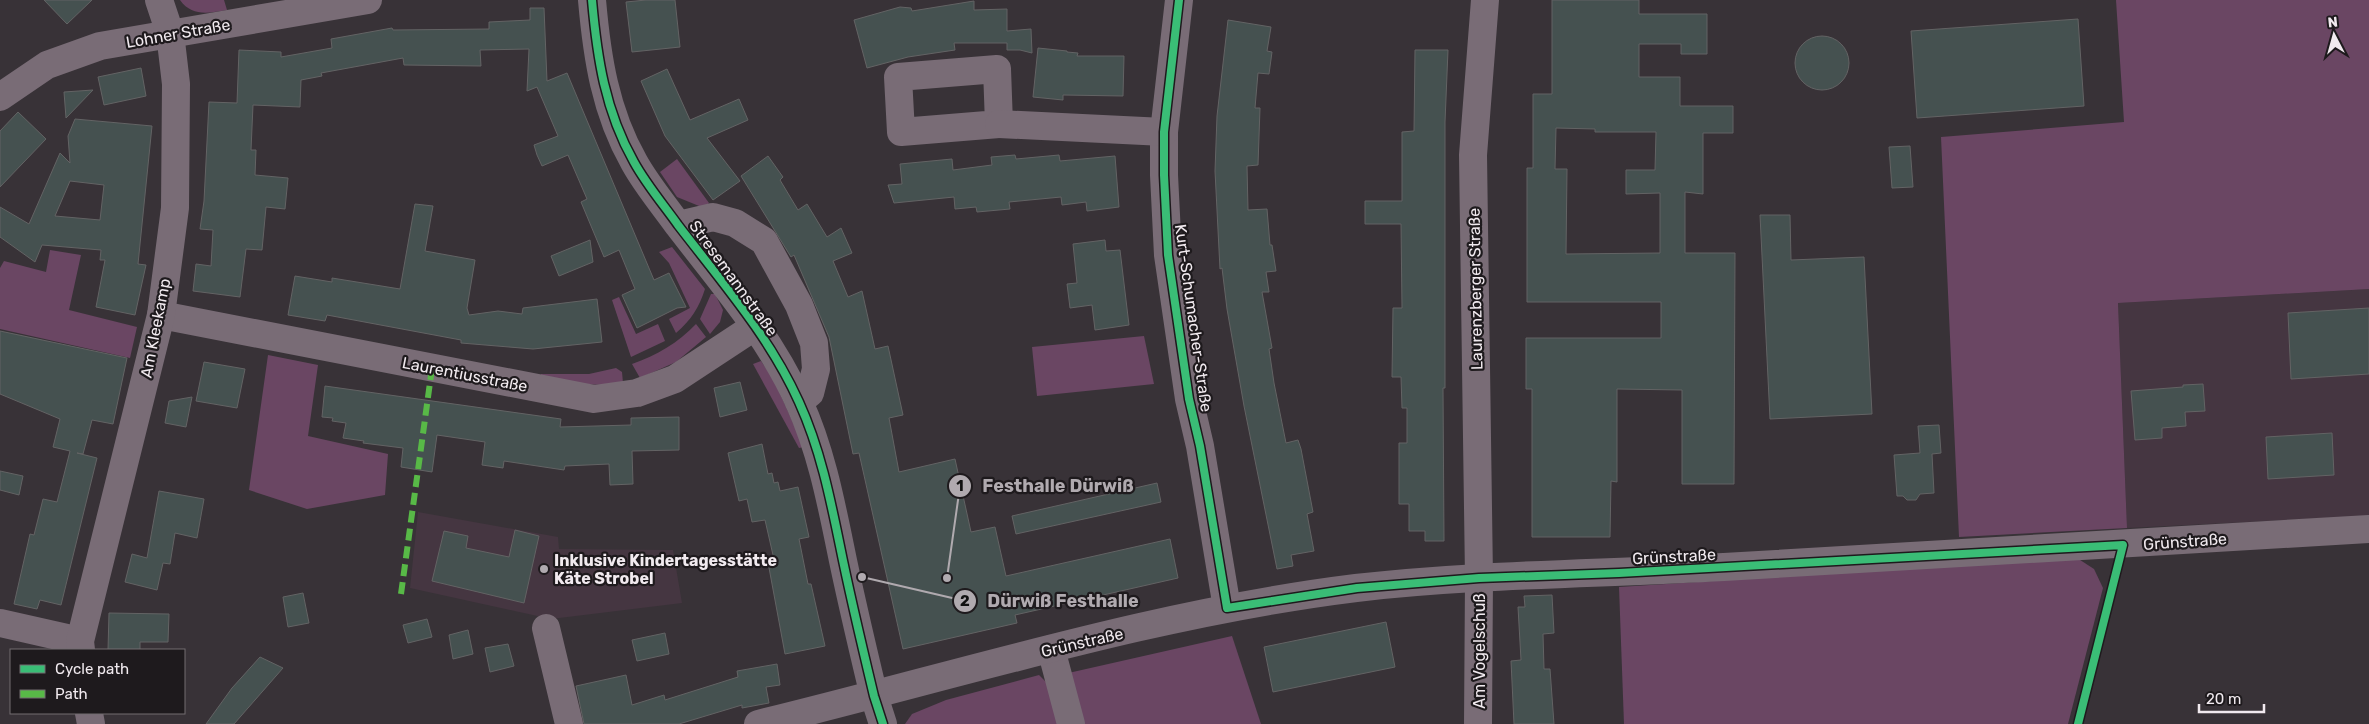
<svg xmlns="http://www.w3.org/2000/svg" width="2369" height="724" font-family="Rubik,sans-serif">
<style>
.built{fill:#453641}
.green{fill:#6a4663}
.building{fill:#455150;stroke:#636364;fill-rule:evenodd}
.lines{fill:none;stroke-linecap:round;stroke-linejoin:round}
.minor{stroke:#796c76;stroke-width:28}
.quiet{stroke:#58b947;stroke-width:6;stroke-dasharray:12 6;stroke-linecap:butt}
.cycleway-casing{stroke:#1e1a1d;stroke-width:11}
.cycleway{stroke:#3abd76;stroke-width:8}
.poi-dot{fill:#b0aaaf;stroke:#1e1a1d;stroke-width:2}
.labels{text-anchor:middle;stroke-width:4.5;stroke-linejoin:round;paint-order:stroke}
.street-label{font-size:16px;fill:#f1eaef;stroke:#1e1a1d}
.poi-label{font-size:16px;font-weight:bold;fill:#f1eaef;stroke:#1e1a1d;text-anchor:start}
.leader{fill:none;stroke:#b0aaaf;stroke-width:2}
.callout-dot{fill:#b0aaaf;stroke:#1e1a1d;stroke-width:2}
.mark-label{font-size:15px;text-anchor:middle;font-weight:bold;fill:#111}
.callout-label{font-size:18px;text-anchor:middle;font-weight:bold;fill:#b0aaaf;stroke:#1e1a1d;stroke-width:4.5;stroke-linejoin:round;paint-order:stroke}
</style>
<rect width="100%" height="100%" fill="#383237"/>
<!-- built -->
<g class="built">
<path d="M2369,289V516L2127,528L2118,303Z"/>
<path d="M418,512L558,537L559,549L673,550L682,603L551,619L410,588Z"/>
</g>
<!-- green -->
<g class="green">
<path d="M180,0H224L227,10C209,13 192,17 180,0Z"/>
<path d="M2116,0H2369V289L2118,303L2127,528L1959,537L1941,137L2124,122Z"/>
<path d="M677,159L709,203L704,208L677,197L660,172Z"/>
<path d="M672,247L705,289C699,308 691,320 676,333L669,319L690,308L669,263L659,252Z"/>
<path d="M50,250L81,255L69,310L137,327L130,358L0,329V268L4,261L46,272Z"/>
<path d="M711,294H715L723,310L720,322L710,334L700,319Z"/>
<path d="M619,297L636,334L658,324L665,341L631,357L612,300Z"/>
<path d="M696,324L706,337L676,362L640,378L632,364C657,355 678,343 696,324Z"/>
<path d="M1144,336L1154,384L1037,396L1032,347Z"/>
<path d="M268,355L318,365L308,436L388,454L385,495L307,509L249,490Z"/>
<path d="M761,361L773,378L804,447L799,448L753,364Z"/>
<path d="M616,368L622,372L623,383C594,387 569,383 540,378L541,374H589Z"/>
<path d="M2077,558L2094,569L2103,588L2068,724H1624L1619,587Z"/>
<path d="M1232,636L1261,724H1078L1064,674Z"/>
<path d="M1039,675L1054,690L1063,724H905L912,714L946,700Z"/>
</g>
<!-- building -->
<g class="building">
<path d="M44,0H92L67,24Z"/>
<path d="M646,0H675L680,47L632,52L626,2Z"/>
<path d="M1552,0H1639V14H1707V54H1681V44H1639V77H1680V106H1733V133H1703V194L1685,192V253H1735L1734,484H1682V390L1617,389V482L1611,481L1610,537H1532V389H1526V338H1661V302H1527V168H1533V94H1552ZM1556,128L1595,129V132H1656L1655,170H1626V194L1660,193V253L1566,254L1567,169H1555Z"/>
<path d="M974,1V10L1007,9V31L1031,29L1032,53L1020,50H1007V43H954L955,50L908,57L867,68L854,20L900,7L911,8L912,11Z"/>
<path d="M530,8H544L547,81L567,73L654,280L669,273L686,307L677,308L637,328L622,295L635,289L619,250L604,257L581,202L587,199L568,155L542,166L537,155L534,145L558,136L537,87L527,91L529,49L480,50L481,66L404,65L403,58L321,73L322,76L301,80L300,107L253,105L251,150H256L255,175L288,178L285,209L266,207L262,250L246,249L240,297L193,291L196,264L211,266L213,230L200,229L204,201L209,102L237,103L239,50L281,52V57L332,48L331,39L392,28L393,30L489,29V22L530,20Z"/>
<path d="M2078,19L2084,106L1917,118L1911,31Z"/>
<path d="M1228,20L1271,27L1267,51L1272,52L1269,74L1258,73L1255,108H1260L1258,165L1247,166L1248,210L1267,209L1270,245H1272L1276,271L1266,272L1269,292H1262L1272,348L1269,349L1274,383L1286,443L1298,440L1301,449L1313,512L1307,514L1314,551L1291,555L1293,566L1277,569L1244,406L1227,309L1222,268L1220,269L1215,171L1217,116Z"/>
<circle cx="1822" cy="63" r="27"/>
<path d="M1038,48L1067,51V52L1078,53L1077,56H1124L1123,96L1063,95V100L1033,97Z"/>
<path d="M1415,50H1448L1445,122V388H1443L1444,541H1425V531H1409V504H1399V443H1407V408H1402L1401,377H1392L1393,308H1402L1401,224H1365V201H1402V132L1414,131Z"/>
<path d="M141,68L146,96L104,105L98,77Z"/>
<path d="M667,69L690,120L739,99L748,120L707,138L740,181L713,200L665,136L641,81Z"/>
<path d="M93,90L66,118L64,92Z"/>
<path d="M18,112L46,139L0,187V131Z"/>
<path d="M75,119L152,126L138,264L146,265L135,315L96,307L105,260H100L101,250L42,245L35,262L0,237V207L29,224L60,153L70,163L68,136ZM70,181L104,185L100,220L55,216Z"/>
<path d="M1910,146L1913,187L1892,188L1889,147Z"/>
<path d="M1015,155L1016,159L1059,155L1060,161L1115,156L1119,207L1087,211L1086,202L1062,205L1061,197L1009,202L1010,209L977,212L976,207L955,209L954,197L894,203L888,185L902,184L900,164L952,159L953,170L992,165L991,157Z"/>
<path d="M768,156L783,177L780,180L798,210L807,204L827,237L841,228L852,253L833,261L848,297L862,291L875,349L888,346L903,415L889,418L899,472L955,459L971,532L995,527L1006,576L1170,539L1178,578L1015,615L1017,623L903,649L859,453L853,454L829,337L794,255L791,257L741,176Z"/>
<path d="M415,204L433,206L425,251L475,260L467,308L469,315L498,311L522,314L523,308L597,299L602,342L533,349L461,343V340L327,315L325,321L288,315L295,276L332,282V278L400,289Z"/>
<path d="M1760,215H1790L1791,260L1864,257L1872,414L1770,419Z"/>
<path d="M590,240L593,262L559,276L551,256Z"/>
<path d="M1105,240L1106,251L1120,250L1129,325L1095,330L1092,305L1070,308L1067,284L1077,283L1073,244Z"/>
<path d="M2369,308V374L2291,379L2288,313Z"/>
<path d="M0,331L127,358L113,424L92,420L83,454L77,453L97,458L61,605L40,600L37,609L14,604L30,534L34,535L43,499L57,502L70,451L53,447L60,419L0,394Z"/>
<path d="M204,362L245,369L237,408L196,401Z"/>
<path d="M740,382L747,410L720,417L714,388Z"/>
<path d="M2203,384L2205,411L2185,412L2186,426L2162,428V438L2135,440L2131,391L2183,387V385Z"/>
<path d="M325,386L561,419L560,427L631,425V418L679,417V450L632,451L633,484L610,485L609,464L565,466L564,470L504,461L503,468L482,465L485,442L437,435L432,472L401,467L403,448L363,443L364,441L343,438L346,423L332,421L333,418L322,417Z"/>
<path d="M192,397L186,427L165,423L169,401Z"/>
<path d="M1939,425L1941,453L1932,454L1934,493L1920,494L1916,500H1907L1903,496H1897L1894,455L1920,453L1918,426Z"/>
<path d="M2332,433L2334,475L2268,479L2266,437Z"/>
<path d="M762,444L768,474L772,473L774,483L778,482L780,491L798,487L809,537L799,539L808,584H811L825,646L785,654L767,557L773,555L765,520L752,522L747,499L739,501L728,453Z"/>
<path d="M0,471L23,476L19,495L0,490Z"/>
<path d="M1157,483L1161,502L1016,534L1012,516Z"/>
<path d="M159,491L204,499L197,538L175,533L170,564L163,563L157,590L125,582L132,554L147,558Z"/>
<path d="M515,530L539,536L524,603L432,581L444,531L468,536L466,548L509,557Z"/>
<path d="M303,593L309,623L288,627L283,597Z"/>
<path d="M1552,595L1554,633L1543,634L1544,669H1550L1554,724H1514L1511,661L1521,660L1518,607H1525L1524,596Z"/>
<path d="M109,613L169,614L168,642H140V650H108Z"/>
<path d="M427,619L432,637L408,643L403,625Z"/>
<path d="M1386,622L1395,667L1273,692L1264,647Z"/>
<path d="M468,630L473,654L453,659L449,635Z"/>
<path d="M665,633L669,654L637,661L632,640Z"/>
<path d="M508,644L514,666L490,672L485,648Z"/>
<path d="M260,657L283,668L234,724H206L232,688Z"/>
<path d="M777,664L780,685L766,687L769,703L742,708V705L679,724H584L576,686L626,675L632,705L664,695L665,700L738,677L737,671Z"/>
</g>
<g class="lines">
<!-- minor -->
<g class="minor">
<path d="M592,0C597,57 605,111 634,162C646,184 663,204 678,225C721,281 770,337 799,402C820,448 830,497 840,546C850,596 862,646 874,696L883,724"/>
<path d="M1179,0L1164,132V175L1168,255L1189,399L1200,446L1227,608"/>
<path d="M997,69L999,124L901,132L898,77Z"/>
<path d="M0,97L47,65L100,46L368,0"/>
<path d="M999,124L1164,132"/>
<path d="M679,225L713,217L735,223L764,241L799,305L814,343L816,369L810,393L799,402"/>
<path d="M161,315L594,399L637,393L675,379L754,327"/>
<path d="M0,623L80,641"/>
<path d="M546,628L569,724"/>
<path d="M1051,649L1071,724"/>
<path d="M81,650L80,641L161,315L175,208L176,84L170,33L159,0"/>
<path d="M89,713L91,724"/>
<path d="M758,724C956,676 1153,613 1356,588C1478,574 1601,574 1724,567C1939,556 2154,543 2369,529"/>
<path d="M1478,724L1479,578L1473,155L1485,0"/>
</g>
<!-- quiet -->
<path class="quiet" d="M401,594L432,368"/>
<!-- cycleway casing -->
<g class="cycleway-casing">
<g id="cycleway">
<path d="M592,0C597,57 605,111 634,162C646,184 663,204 678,225C721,281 770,337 799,402C820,448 830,497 840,546C850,596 862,646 874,696L883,724"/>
<path d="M1179,0L1164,132V175L1168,255L1189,399L1200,446L1227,608L1357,588L1479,578L1619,573L2123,545L2078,724"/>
</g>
</g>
<!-- cycleway -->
<use href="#cycleway" class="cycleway"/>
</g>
<!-- markers -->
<circle class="poi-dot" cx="544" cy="569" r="5"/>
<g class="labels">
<!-- street labels -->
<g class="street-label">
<text transform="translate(178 33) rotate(-10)" y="6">Lohner Straße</text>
<text transform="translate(734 278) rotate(54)" y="6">Stresemannstraße</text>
<text transform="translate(1475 289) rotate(-91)" y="6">Laurenzberger Straße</text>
<text transform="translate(1194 318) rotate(82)" y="6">Kurt-Schumacher-Straße</text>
<text transform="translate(155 328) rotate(-79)" y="6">Am Kleekamp</text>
<text transform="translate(465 374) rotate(11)" y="6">Laurentiusstraße</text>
<text transform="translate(2185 541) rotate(-4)" y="6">Grünstraße</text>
<text transform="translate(1674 556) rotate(-3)" y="6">Grünstraße</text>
<text transform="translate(1082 642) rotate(-13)" y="6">Grünstraße</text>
<text transform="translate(1479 651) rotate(-90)" y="6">Am Vogelschuß</text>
</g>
<!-- poi labels -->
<g class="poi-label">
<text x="554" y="566">Inklusive Kindertagesstätte<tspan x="554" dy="18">Käte Strobel</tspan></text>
</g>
</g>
<!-- callouts -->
<path class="leader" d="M947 578L960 486M862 577L965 601"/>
<g class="callout-dot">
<circle cx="947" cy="578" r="5"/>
<circle cx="862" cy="577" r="5"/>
<circle cx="960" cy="486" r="12"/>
<circle cx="965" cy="601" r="12"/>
</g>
<g class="mark-label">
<text x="960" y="491">1</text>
<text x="965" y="606">2</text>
</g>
<g class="callout-label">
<text x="1058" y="492">Festhalle Dürwiß</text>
<text x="1063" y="607">Dürwiß Festhalle</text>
</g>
<!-- legend -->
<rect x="10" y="649" width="175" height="65" fill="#1e1a1d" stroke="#726d71"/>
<rect x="20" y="665" width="25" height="8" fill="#3abd76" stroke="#726d71"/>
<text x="55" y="674" font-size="15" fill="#f1eaef">Cycle path</text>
<rect x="20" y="690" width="25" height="8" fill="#58b947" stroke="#726d71"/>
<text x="55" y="699" font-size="15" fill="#f1eaef">Path</text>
<!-- north arrow -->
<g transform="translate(2334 35) rotate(354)" stroke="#1e1a1d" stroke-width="4" paint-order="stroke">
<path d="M0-4L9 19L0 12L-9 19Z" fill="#f1eaef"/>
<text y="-8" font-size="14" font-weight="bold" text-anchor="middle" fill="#f1eaef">N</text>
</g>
<!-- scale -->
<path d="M2199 704v8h65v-8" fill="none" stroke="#f1eaef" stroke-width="2.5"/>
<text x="2206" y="704" font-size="15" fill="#f1eaef" stroke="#1e1a1d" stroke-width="4" paint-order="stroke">20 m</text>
</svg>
